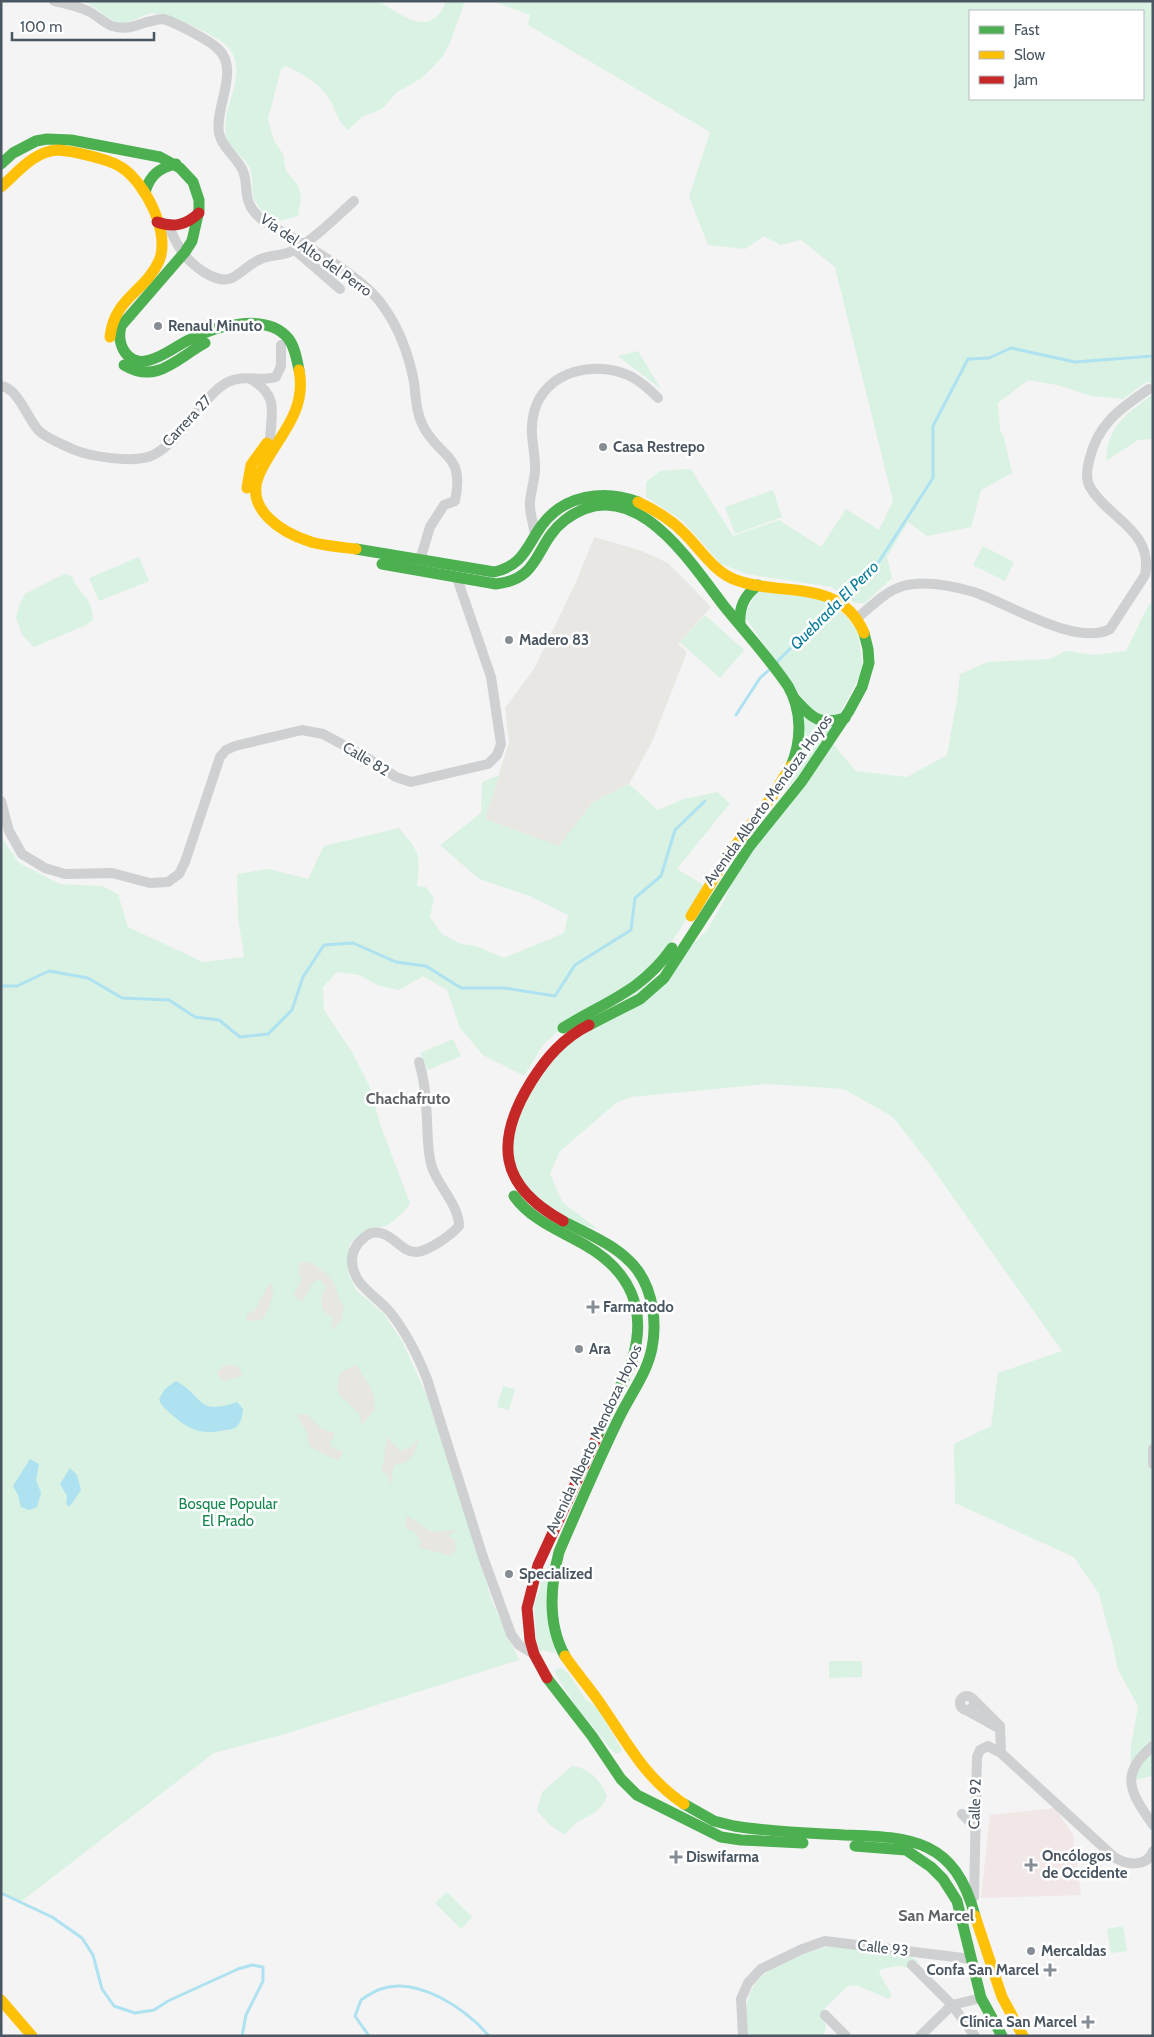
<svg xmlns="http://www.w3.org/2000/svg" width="1154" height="2037" font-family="Cabin,sans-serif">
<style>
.commercial{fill:#e8e7e3}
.medical{fill:#f1e7e6}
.green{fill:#d9f2e3;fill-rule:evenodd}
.sand{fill:#e7e6e1}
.water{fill:#aee2f0}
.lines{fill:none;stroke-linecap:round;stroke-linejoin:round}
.stream{stroke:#aee2f0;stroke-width:3}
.street{stroke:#ced0d2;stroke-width:10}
.fast{stroke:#4caf50;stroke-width:11}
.slow{stroke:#ffc107;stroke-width:11}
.jam{stroke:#c62828;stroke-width:11}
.poi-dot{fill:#868d94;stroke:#fff;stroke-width:2}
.labels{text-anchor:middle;stroke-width:5;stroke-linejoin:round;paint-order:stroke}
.street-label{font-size:15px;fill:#4a5661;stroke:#fff}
.poi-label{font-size:15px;font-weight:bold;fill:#4a5661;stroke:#fff;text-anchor:start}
.park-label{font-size:15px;fill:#17864f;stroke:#fff}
.water-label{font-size:16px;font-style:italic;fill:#0c7c9b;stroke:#fff}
.neighbourhood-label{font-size:16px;font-weight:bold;fill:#5f6368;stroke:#fff}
</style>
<rect width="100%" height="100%" fill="#f4f4f4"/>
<!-- commercial -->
<path class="commercial" d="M594,537L642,551L668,563L711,607L678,644L687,652L652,742L629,784L593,802L559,847L485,819L509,742L505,708L534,669L577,580Z"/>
<!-- medical -->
<path class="medical" d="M1055,1808L1073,1835L1081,1895L981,1898L990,1815Z"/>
<!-- green -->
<g class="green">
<path d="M83,1H378C402,14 431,41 446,1H465L450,43L443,56L428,72L420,79L396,93L382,109L362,117L348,130C335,118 338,113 330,100C320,84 303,74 286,66L281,69L268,119L274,141L283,154L286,171L298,185L301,197L298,216C293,217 287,219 283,220C269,220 256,208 253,195C252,186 253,176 250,168C244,155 228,149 226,135C220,106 253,70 225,44C213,34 167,13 152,13C142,14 133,23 123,23C108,22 97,7 83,1Z"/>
<path d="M493,1H1153V388L1148,381L1123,399L1092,396L1057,385L1028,380L998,403L1000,430L1004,437L1012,473L981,490L971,527L927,536L908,522L887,557L892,578L865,603H855L831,587L747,574L721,564L683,521L646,497V482L660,471L691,469L733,536L779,520L821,547L846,509L879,530L893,501L835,267L801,240L780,245L764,236L745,249L708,245L689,197L710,132L528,25L530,15ZM970,11H1143V99H970Z"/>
<path d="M638,351L661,389L618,356Z"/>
<path d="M1153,394V439L1138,440L1106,461C1108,424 1125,416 1153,394Z"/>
<path d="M773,490L782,517L735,534L725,507Z"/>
<path d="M983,546L1014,562L1005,581L973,565Z"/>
<path d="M139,557L149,581L99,601L89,578Z"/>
<path d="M64,574L72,576C79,596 93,596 93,620L86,625L34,647L22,635L16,618L19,606L25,594Z"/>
<path d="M758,590L820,597L847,617L858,632L863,670L838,717H821L810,709L744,616Z"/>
<path d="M1153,603V1776L1130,1781L1131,1747L1138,1706L1118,1670L1113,1646L1099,1594L1074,1557L955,1503L954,1444L991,1426L998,1373L1062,1351L928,1162L893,1117L844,1089L767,1084L631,1097L616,1103L560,1151L550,1174L563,1203L598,1229L564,1221L541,1207L508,1162L519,1103L550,1054L673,965L707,930L725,899L741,858L832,743L856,771L907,777L947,755L957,700L960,674L988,662L1050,659L1066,651L1094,655L1126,651L1149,604Z"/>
<path d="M705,615L744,650L720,678L680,642Z"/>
<path d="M802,714L833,727L803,771L775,800Z"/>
<path d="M499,775L485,819L559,846L593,802L629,784L658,810L684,799L717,792L730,803L677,869L708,888L648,976L557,1032L543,1045L524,1076L483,1055L460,1028L447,990L423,976L399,990L380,986L359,975L337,972L323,987L324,1010L352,1052L369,1085L381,1127L410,1203L404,1212L388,1225L365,1231L349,1245L348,1273L356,1290L384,1314L403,1343L429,1400L493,1604L519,1660L285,1734L214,1753L19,1903L1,1893V837L19,863L60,884L102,886L118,894L128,927L203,962L244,957L238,916L237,874L269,869L308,879L324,846L399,828C421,855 420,852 417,886L426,887L434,898L430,917L442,934L461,944L476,946L504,958L564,933L568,915L527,895L479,879L440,845L481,813L482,782Z"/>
<path d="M453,1039L461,1056L428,1070L420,1053Z"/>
<path d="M503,1386L515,1389L509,1410L497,1407Z"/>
<path d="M557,1551L555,1653L542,1650L537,1653L534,1606L544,1574Z"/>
<path d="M829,1661H862V1677L829,1678Z"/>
<path d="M561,1668L569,1674L586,1700L597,1707L622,1750L619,1753H614L579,1710L555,1674L556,1669Z"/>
<path d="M572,1766C590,1768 600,1780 607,1796C602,1812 589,1815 576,1823C572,1826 568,1831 564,1835L549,1824L537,1811L542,1792Z"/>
<path d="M447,1892L472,1917L461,1929L435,1903Z"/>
<path d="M1123,1926L1127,1951L1111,1953L1107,1929Z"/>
<path d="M829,1946L907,1954L919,1962L909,1964V1968L898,1966L881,1969L879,1973L892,1995L889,1999L856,1985L848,1986L826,2007L822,2016L826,2025L824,2036H748C747,2023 745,2009 749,1996C758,1966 802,1955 829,1946Z"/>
</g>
<!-- sand -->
<g class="sand">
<path d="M310,1262C320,1269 331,1276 336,1288C338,1295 339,1300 344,1307L342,1319L332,1331L333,1318C318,1311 320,1298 326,1286L319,1279L313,1283L302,1301L293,1296L302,1280L299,1272L300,1263Z"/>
<path d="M269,1283L273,1286C274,1296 268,1312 262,1320L247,1321L246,1315L255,1310Z"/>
<path d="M356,1364C366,1382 375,1388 375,1410L362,1425L358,1412L341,1397L337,1388L340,1373Z"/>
<path d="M233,1365L238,1366L243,1376L223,1381L217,1373L223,1366Z"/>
<path d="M306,1414L322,1429L335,1433L330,1443L333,1448L343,1452L339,1460L329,1457L309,1446L307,1432L296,1415Z"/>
<path d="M387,1437L391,1442L401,1451L411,1447L419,1438C414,1454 413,1463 395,1465C391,1472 393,1478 391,1485L387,1475L381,1470C386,1458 384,1448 387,1437Z"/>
<path d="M406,1515L432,1532L458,1530L448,1536L455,1540L456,1550L451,1556L417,1547L421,1542L416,1533L405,1528Z"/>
</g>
<!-- water -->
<g class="water">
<path d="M176,1381C205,1397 196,1416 237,1402L243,1409C242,1416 242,1422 236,1427C233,1429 229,1430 225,1430C201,1436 188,1429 171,1414C165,1408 162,1407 159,1399L165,1389Z"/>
<path d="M30,1459L39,1464L36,1480L41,1493L37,1507L29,1510L21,1507L18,1495L13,1486Z"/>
<path d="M70,1468L77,1475L81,1490L70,1506H68L66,1503L67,1496L60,1484Z"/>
</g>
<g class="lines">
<!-- stream -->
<g class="stream">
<path d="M840,598L878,563L933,478V426L968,359L989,358L1011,348L1075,362L1153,356"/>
<path d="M777,662L832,606"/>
<path d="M736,715L760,678L769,670"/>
<path d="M1,986H17L49,971L88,978L122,998L169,1000L195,1017L219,1020L240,1037L268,1034L292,1010L303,977L324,945L353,943L396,962L426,966L461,988H505L555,996L575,965L631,930L635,898L661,876L675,830L705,801"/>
<path d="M1,1893L52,1917L82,1938L93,1955L102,1989L114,2006L135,2013L154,2010L168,2001L238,1969L252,1965L263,1967V1981L246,2015L242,2036"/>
<path d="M369,2036L355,2016L361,2000C367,1996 374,1991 381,1989C418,1976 466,2009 489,2036"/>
</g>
<!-- street -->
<g class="street">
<path d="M54,1C66,4 78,6 90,12C97,16 104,23 112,26C131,31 135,24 152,21C155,20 160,19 163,19C173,21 208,40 216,47C242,68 214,107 219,133C222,148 237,157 243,171C249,186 242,201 258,216C266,225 280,230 290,236C317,252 366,280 383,306C399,328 409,356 414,382C416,398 416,412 423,426C441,460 465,453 455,501L444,505L430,527L420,560"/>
<path d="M168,226C173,235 177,245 183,253C192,265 216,285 232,278C242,273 250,263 261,259C270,255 278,256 287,253C307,247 337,216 354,201"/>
<path d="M295,250L340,289"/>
<path d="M252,380C278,395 272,412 270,438"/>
<path d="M1,386C18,388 27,418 39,431C48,439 62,444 72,449C91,457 132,463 151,456C170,448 184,426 198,411C206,401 216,388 228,382C243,374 259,382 276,377L281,366V345"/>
<path d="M535,536C534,525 529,512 530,502C531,489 536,477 535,464C534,444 529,432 534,412C545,370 597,359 632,377C641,382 650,390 658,398"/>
<path d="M856,619C870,608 885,591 903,586C924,580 953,586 974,592C1009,604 1077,647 1110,629L1145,575C1154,530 1107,518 1090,487C1085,479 1087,469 1089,461C1097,425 1119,409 1149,389"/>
<path d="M1,801L9,831L22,854L45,868L65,874L112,873L150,883L168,882L179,874L185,862L220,757L226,750L235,746L302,730L323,734L369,759L396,777L411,782L488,764L497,755L501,744L491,677L457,578"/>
<path d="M419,1062C425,1081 426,1101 427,1120C428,1136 427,1152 432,1167C438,1186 459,1205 459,1226C450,1236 430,1250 417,1252C402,1253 394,1235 380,1233C375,1232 370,1233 366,1236C350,1248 348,1263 358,1280C364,1290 382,1302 390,1312C406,1332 418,1356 427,1379L483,1557L511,1634L519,1645L534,1654"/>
<path d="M1153,1449V1464"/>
<circle cx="967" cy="1703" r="7"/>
<path d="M974,1700L1000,1726L1001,1753"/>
<path d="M964,1709L1000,1729"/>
<path d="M1153,1746C1117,1775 1132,1794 1153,1825"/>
<path d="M962,1814L974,1826"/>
<path d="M974,1897L977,1757L980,1750L988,1746L1001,1753L1114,1857C1126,1865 1147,1868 1153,1851"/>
<path d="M912,1965L952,2005L975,2036"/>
<path d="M825,2015L846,2036"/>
<path d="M743,2036L741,1999L748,1983L761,1969L800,1950L825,1941L971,1959"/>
<path d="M920,2036L952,2005L981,1998"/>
</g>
<!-- fast -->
<g class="fast">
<path d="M1,164L13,153L36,141L47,139L71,140L160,157L180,168L193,182L199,200V210L192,241L185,252L121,326C116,345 128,367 150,360C165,356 177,345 191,339C216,326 266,312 288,338C295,347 297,360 299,370"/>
<path d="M145,192C150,175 159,168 176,164"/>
<path d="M124,365C157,385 177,358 205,343"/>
<path d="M356,549L494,572C524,565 526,547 542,525C564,495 604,489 638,502"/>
<path d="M382,564L496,584C542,579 534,544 565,520C632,468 690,562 724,606C746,633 769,658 788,686C802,710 802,741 791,766"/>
<path d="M740,624C739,607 744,596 758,585"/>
<path d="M794,698C811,717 818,726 845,718"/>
<path d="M589,1025L640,999L664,978L749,847L802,781L849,711L862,687L869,663L868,649L864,633"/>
<path d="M563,1028C606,1001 641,992 672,948"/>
<path d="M514,1196C531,1220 561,1231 585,1245C629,1270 647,1308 633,1357C631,1367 625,1376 621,1385C613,1402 605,1420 597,1437"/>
<path d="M563,1221C589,1235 620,1246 638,1271C653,1292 657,1323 652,1348C647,1374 629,1396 618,1420C597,1463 578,1508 559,1552C550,1587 547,1624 565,1656"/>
<path d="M547,1678L592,1736L621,1779L637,1795L721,1837L741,1840L803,1843"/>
<path d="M684,1804L714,1821L734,1826C770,1832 808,1833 844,1835C913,1837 955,1840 975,1916"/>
<path d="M855,1846L906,1850L931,1867L943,1879L957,1901L981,1998L1002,2036"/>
</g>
<!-- slow -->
<g class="slow">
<path d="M1,187C18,172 34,151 58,150C72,151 109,159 121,167C145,182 171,233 159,261C145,292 114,298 110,337"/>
<path d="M299,370C308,414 274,440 259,475C244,510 283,533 311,542C325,546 341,547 356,549"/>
<path d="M247,488L251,465L267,443"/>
<path d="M638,502C655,510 672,520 685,534C701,550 714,572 736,580C781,597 840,577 864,633"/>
<path d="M691,916L729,854L771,798L791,766"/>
<path d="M565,1656C577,1674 591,1689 602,1706C628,1744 645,1778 684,1804"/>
<path d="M975,1916L1002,1997L1023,2036"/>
<path d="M1,2000L32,2036"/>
</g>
<!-- jam -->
<g class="jam">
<path d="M157,222C174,228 186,225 199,213"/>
<path d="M563,1221C499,1186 494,1142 531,1082C546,1058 563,1038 589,1025"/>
<path d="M547,1678L534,1654L530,1640L527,1608L538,1565L597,1437"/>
</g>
</g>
<!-- markers -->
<g class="poi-dot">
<circle cx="158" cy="326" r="5"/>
<circle cx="603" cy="447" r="5"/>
<circle cx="509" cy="640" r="5"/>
<path d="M590.5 1299.5h5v5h5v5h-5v5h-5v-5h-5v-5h5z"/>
<circle cx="579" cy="1349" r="5"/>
<circle cx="509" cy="1574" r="5"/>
<path d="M673.5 1849.5h5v5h5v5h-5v5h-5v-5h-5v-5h5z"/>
<path d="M1028.5 1857.5h5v5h5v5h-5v5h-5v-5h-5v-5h5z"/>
<circle cx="1031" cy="1951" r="5"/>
<path d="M1047.5 1962.5h5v5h5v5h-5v5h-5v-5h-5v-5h5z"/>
<path d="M1085.5 2014.5h5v5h5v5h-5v5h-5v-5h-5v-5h5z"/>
</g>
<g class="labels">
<!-- street labels -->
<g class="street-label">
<text transform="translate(316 255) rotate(35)" y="5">Vía del Alto del Perro</text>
<text transform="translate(187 421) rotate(-47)" y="5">Carrera 27</text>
<text transform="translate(366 759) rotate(31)" y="5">Calle 82</text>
<text transform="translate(768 800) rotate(-54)" y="5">Avenida Alberto Mendoza Hoyos</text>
<text transform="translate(594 1439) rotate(-65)" y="5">Avenida Alberto Mendoza Hoyos</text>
<text transform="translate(975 1804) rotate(-88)" y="5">Calle 92</text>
<text transform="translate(883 1948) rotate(7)" y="5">Calle 93</text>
</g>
<!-- poi labels -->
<g class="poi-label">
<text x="168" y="331">Renaul Minuto</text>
<text x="613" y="452">Casa Restrepo</text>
<text x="519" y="645">Madero 83</text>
<text x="603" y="1312">Farmatodo</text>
<text x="589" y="1354">Ara</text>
<text x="519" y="1579">Specialized</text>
<text x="1042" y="1861">Oncólogos<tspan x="1042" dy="17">de Occidente</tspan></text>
<text x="686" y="1862">Diswifarma</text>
<text x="1041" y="1956">Mercaldas</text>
<text x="1039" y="1975" text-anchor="end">Confa San Marcel</text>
<text x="1077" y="2027" text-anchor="end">Clínica San Marcel</text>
</g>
<!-- park labels -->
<g class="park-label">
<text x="228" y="1509">Bosque Popular<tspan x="228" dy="17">El Prado</tspan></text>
</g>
<!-- water labels -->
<g class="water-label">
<text transform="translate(834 605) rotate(-45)" y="6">Quebrada El Perro</text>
</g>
<!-- neighbourhood labels -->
<g class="neighbourhood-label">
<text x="408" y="1104">Chachafruto</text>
<text x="936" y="1921">San Marcel</text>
</g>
</g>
<!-- border -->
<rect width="1154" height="2037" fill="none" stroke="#4a5661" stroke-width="5"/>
<!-- legend -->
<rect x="969" y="10" width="175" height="90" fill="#ffffff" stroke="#b7bbc0"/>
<rect x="979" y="26" width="25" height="8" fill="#4caf50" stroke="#b7bbc0"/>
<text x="1014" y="35" font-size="15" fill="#4a5661">Fast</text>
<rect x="979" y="51" width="25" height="8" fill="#ffc107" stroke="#b7bbc0"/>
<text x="1014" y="60" font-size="15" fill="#4a5661">Slow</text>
<rect x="979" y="76" width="25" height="8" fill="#c62828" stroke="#b7bbc0"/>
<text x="1014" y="85" font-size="15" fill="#4a5661">Jam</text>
<!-- scale -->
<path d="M12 32v8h142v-8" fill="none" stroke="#4a5661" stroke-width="2.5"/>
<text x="20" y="32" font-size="15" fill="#4a5661" stroke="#ffffff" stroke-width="4" paint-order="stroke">100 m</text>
</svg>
